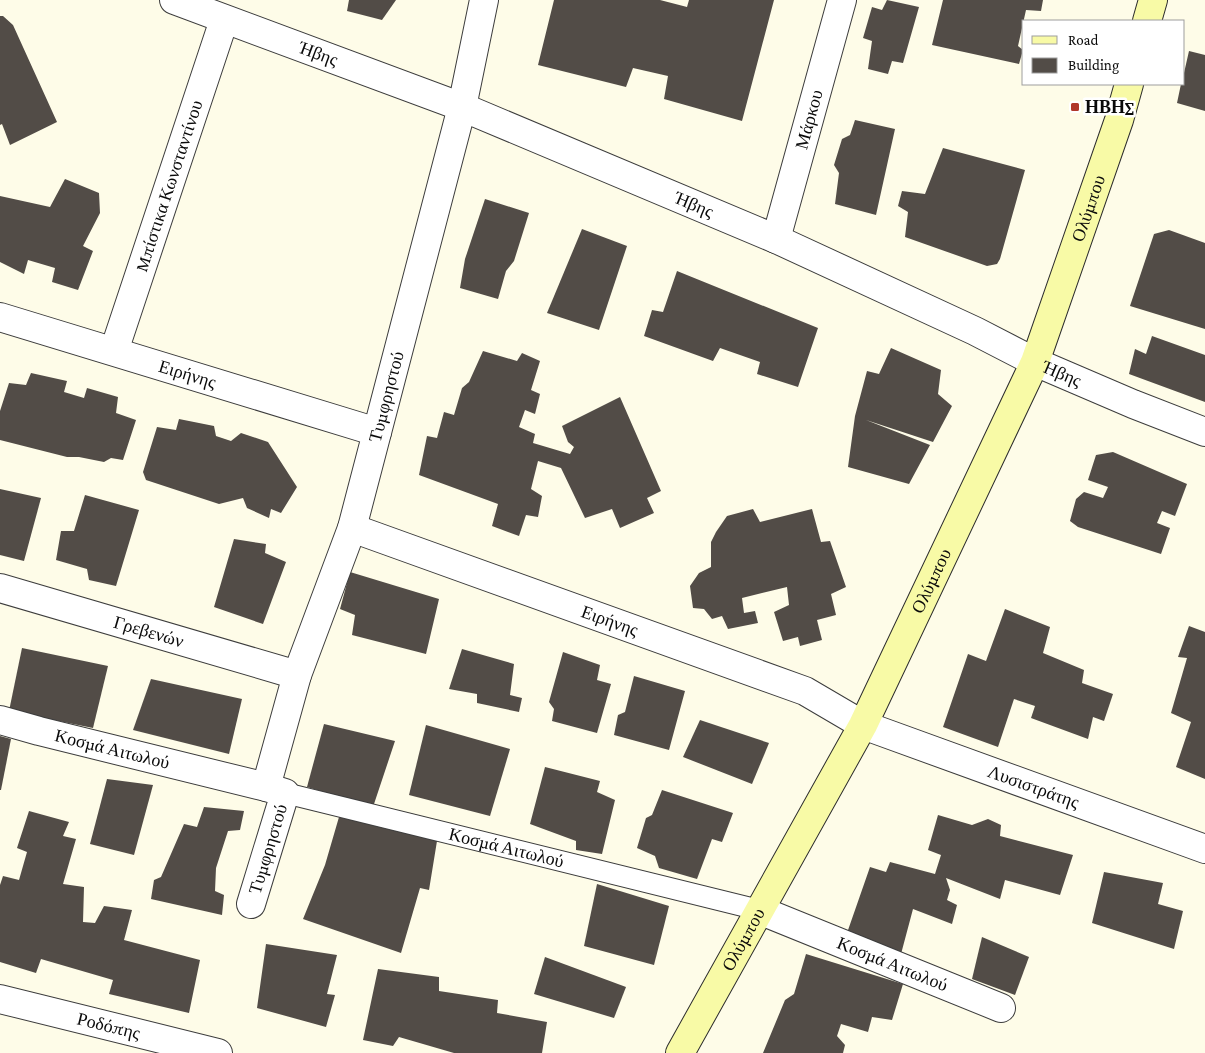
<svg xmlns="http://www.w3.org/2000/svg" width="1205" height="1053" font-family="'Crimson Pro',serif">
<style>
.building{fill:#524c47}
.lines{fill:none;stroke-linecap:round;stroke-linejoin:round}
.lane-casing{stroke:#3d3d3d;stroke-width:22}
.street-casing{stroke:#3d3d3d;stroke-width:30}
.secondary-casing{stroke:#2c2c2c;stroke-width:30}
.lane{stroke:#fff;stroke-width:20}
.street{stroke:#fff;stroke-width:28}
.secondary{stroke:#f8faa6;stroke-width:28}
.poi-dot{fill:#b0372b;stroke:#fff;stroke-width:2}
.labels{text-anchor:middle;stroke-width:5;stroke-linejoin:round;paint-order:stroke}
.street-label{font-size:18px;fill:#0a0a0a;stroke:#fff}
.poi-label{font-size:18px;font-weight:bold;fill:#0a0a0a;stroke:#fff;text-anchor:start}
</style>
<rect width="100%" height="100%" fill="#fefce8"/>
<!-- building -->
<g class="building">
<path d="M349,0H396L382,20L347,11Z"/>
<path d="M554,0H660L687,7L689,0H774L742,121L664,99L668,76L633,68L626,87L538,65Z"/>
<path d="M887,0L919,7L903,63L892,61L888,74L868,69L872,41L863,38L872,7L882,10Z"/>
<path d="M943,0H1043L1041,11L1026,10L1018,46L1023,50L1019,64L932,45Z"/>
<path d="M0,16H3L13,25L57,122L10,145L2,124L0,125Z"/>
<path d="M1189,51L1205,55V111L1177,103L1181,84H1184V73Z"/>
<path d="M855,120L895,129L876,215L835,204L839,173L834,165L842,139L850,135Z"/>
<path d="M943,148L1025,170L1000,259L997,264L987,266L905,237L908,212L898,206L902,191L925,194Z"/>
<path d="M65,179L99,193L100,213L83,246L93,251L78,290L52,282L55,268L28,260L24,274L0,262V196L50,207Z"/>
<path d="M485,199L529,213L514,261L506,271L498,299L460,288L465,259Z"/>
<path d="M582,229L627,246L599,330L547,313Z"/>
<path d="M1169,230L1205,243V329L1130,306L1154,234Z"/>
<path d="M677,271L818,328L798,387L757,374L760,362L720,348L713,361L644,336L652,310L663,312Z"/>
<path d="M1152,336L1205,355V402L1129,374L1135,349L1146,354Z"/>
<path d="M891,348L941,370L938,394L952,406L933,442L866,420L930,445L909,484L848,467L855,416L867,371L879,374Z"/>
<path d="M483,351L517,361L522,353L540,361L531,390L540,394L535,414L525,410L519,427L535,434L533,443L570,454L574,447L568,442L562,426L620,397L661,491L647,498L654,513L620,528L612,509L585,518L561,468L538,461L531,489L542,496L538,517L526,515L519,536L492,526L498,504L419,475L427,436L437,438L444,412L454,415L462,388L469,382Z"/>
<path d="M31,373L67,381L64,392L84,398L87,388L118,397L116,413L136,420L123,460L111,458L104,462L79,457H67L0,440V411L9,383L26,385Z"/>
<path d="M179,419L214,426L216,436L231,441L241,433L268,442L297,487L281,513L271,509L269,518L247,508L243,498L219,504L146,480L143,472L157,427L176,430Z"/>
<path d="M1113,452L1187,484L1175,516L1162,511L1157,523L1170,528L1161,554L1078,527L1070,521L1076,499L1084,492L1103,498L1108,487L1088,480L1096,455Z"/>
<path d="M0,489L41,498L24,561L0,555Z"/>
<path d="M85,495L139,510L116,586L89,580L87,569L56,560L61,531H74Z"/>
<path d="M753,509L760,522L812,509L821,542L830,541L846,587L831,594L836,615L817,620L822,640L800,646L798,637L783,641L774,612L789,605L787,587L742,598L744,613L755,611L758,623L728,629L722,616L712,619L704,609L693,608L690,586L699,573L711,567V542L716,532L727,516Z"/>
<path d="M234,539L266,544L265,553L286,562L263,624L214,607Z"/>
<path d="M350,572L439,599L426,654L352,635L355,615L340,609Z"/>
<path d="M1005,609L1050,627L1043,653L1084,670L1082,683L1113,694L1104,721L1093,717L1088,739L1031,718L1035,706L1014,699L998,747L943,727L968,654L986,661Z"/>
<path d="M1189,626L1205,632V779L1176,767L1191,722L1171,713L1187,658L1178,657Z"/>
<path d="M22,648L108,666L93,728L9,711Z"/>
<path d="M462,649L514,664L510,695L522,698L519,712L477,703V694L449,689Z"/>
<path d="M563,652L600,665L597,680L611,684L597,733L552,721L554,709L549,702Z"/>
<path d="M634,676L685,691L669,750L614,735L618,715L625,712Z"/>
<path d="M151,679L242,699L229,754L133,730Z"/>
<path d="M700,720L769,743L752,784L683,757Z"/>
<path d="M324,724L395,741L373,807L307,787Z"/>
<path d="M426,725L510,749L490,816L409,795Z"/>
<path d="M0,736L11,739L1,790H0Z"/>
<path d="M545,767L600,781L597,792L615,800L602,854L576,850V841L530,824Z"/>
<path d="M107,779L153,785L134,855L90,844Z"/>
<path d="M662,790L733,813L722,842L712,839L697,879L659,868L655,856L637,848L646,818L652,815Z"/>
<path d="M204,807L244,811L240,830L228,831L216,868L215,891L224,895L222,915L151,899L154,880L161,877L184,824L197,827Z"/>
<path d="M29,811L69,822L63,836L76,839L63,884L84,887L83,922L95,923L104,906L132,910L124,940L200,960L189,1013L109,994L113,980L41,959L36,973L0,962V885L3,876L19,880L27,852L17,848Z"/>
<path d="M938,815L972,825L988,819L1001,825L1000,836L1073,855L1060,895L1005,880L1000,899L946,878L950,890L947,900L957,905L952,924L913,909L901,954L847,933L870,867L886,872L890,862L935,874L941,855L928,850Z"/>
<path d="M339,817L437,841L429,890L420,888L401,953L303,919L325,865Z"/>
<path d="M1104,872L1163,883L1158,904L1183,911L1174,949L1092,923Z"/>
<path d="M597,884L669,906L654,965L584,946Z"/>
<path d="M982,937L1029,957L1015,995L972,979Z"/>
<path d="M266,944L337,955L327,994L335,995L326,1027L257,1008Z"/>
<path d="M806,954L903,984L892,1020L872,1017L868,1032L841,1024L837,1036L845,1045L843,1053H763L785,1000L794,994Z"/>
<path d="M545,957L626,987L614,1018L534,994Z"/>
<path d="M378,969L439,977V991L498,1000L497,1013L547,1022L542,1053H454L399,1037L393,1046L363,1040Z"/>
</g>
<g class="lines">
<!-- lane casing -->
<g class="lane-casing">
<g id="lane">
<path id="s1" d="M285,793L759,910"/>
</g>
</g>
<!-- street casing -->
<g class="street-casing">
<g id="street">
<path id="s2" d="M174,0L462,107L776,239L975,331L1035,362L1133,404L1205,432"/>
<path id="s3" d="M776,239L842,0"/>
<path id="s4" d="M0,317L377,432"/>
<path id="s5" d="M114,351L224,20"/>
<path id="s6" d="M352,528L805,691L863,725L1205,849"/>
<path id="s7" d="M0,588L297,675"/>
<path id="s8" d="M0,720L39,731L266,787L285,793L251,904"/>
<path id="s9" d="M266,787L297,675L352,528L462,107L484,0"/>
<path id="s10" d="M759,910L1001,1008"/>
<path id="s11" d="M0,999L218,1053"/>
</g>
</g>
<!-- secondary casing -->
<g class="secondary-casing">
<g id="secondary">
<path d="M1147,21L1153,0"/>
<path id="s12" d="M680,1053L863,725L1035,362L1119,120L1129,84"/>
</g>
</g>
<!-- lane -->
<use href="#lane" class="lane"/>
<!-- street -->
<use href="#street" class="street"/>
<!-- secondary -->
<use href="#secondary" class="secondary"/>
</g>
<!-- markers -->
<rect class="poi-dot" x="1070" y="102" width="10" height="10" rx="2.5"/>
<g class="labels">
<!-- street labels -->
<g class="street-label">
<text dy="6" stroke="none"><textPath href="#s2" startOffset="154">Ήβης</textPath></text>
<text dy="6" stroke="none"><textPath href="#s3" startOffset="124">Μάρκου</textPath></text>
<text dy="6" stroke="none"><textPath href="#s5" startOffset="174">Mπίστικα Κωνσταντίνου</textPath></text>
<text dy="6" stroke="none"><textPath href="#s2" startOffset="559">Ήβης</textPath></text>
<text dy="6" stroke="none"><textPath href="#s12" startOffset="940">Ολύμπου</textPath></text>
<text dy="6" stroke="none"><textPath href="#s2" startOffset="964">Ήβης</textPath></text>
<text dy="6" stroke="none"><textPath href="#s4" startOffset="196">Ειρήνης</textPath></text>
<text dy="6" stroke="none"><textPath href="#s9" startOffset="409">Τυμφρηστού</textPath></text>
<text dy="6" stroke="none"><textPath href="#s12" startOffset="535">Ολύμπου</textPath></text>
<text dy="6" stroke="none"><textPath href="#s6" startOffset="274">Ειρήνης</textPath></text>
<text dy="6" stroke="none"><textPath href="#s7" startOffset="155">Γρεβενών</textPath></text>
<text dy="6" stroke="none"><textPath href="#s8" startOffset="116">Κοσμά Αιτωλού</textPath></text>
<text dy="6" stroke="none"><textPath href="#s6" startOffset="730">Λυσιστράτης</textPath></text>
<text dy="6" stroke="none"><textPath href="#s1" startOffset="228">Κοσμά Αιτωλού</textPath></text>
<text transform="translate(268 849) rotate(-73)" y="6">Τυμφρηστού</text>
<text dy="6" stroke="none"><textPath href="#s12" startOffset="130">Ολύμπου</textPath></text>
<text dy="6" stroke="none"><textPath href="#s10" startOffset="144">Κοσμά Αιτωλού</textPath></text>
<text dy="6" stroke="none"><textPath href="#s11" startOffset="112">Ροδόπης</textPath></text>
</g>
<!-- poi labels -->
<g class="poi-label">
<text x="1085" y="113">ΗΒΗΣ</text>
</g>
</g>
<!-- legend -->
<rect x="1022" y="20" width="162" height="65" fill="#ffffff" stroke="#9d9d9d"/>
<rect x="1032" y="36" width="25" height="8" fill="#f8faa6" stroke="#9d9d9d"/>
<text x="1068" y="45" font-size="15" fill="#0a0a0a">Road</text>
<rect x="1032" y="58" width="25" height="15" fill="#524c47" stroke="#9d9d9d"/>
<text x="1068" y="70" font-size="15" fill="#0a0a0a">Building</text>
</svg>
